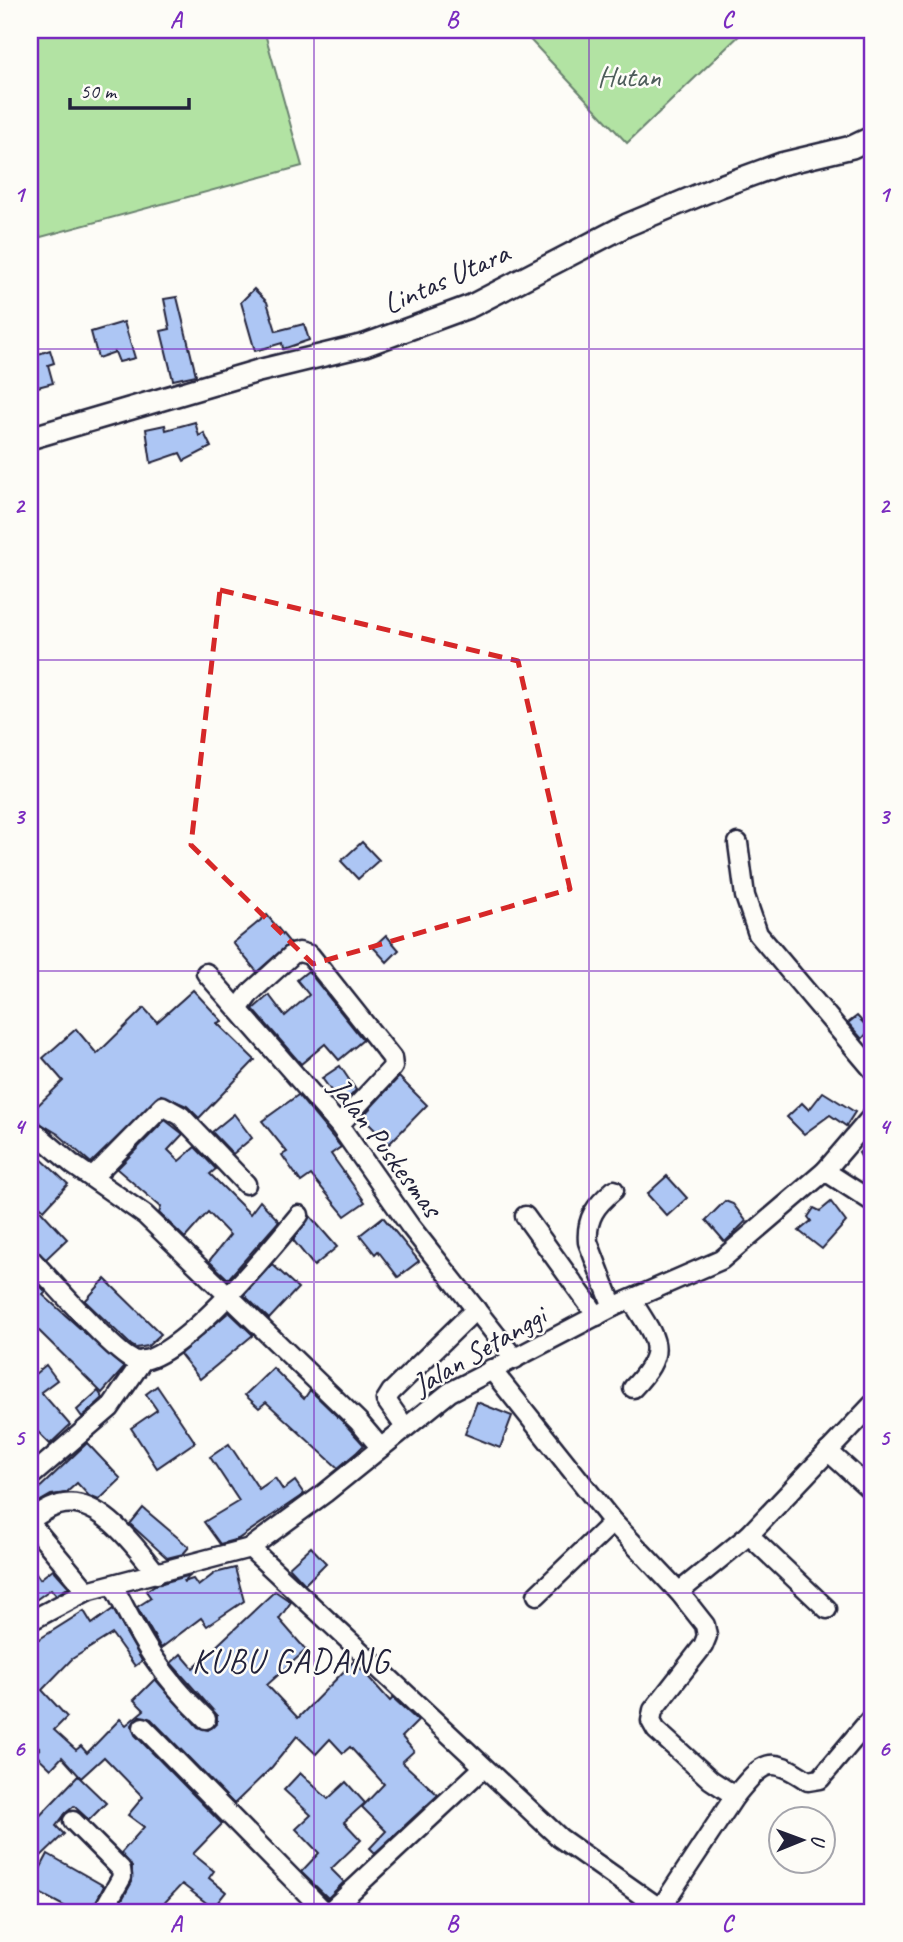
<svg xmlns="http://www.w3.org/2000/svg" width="903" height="1942" font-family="Caveat,sans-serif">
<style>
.green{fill:#b2e3a3;stroke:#6a826f;stroke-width:2}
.building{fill:#adc6f4;stroke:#22223b;stroke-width:2}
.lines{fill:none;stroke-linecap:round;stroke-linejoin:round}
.minor-casing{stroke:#22223b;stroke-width:23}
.tertiary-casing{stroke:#22223b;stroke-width:26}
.minor{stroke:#fdfcf7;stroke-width:18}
.tertiary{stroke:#fdfcf7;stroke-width:21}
.marked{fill:none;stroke:#d62828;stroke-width:5;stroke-dasharray:14 9;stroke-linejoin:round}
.grid{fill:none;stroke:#7b2cbf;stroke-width:2;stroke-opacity:0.55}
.labels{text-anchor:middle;stroke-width:5;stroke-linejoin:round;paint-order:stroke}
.park-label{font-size:30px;fill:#4d5c5a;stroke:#fdfcf7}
.street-label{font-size:30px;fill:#22223b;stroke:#fdfcf7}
.quarter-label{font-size:33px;letter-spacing:2px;fill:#22223b;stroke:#fdfcf7}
.neatline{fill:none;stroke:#7b2cbf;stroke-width:2.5}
.grid-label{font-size:23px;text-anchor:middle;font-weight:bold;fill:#7b2cbf}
</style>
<rect width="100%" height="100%" fill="#fdfcf7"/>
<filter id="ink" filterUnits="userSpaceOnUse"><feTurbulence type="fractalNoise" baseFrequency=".0143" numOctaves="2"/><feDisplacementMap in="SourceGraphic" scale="14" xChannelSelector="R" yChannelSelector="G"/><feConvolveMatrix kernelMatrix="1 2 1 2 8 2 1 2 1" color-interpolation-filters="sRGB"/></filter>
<g filter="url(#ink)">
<!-- green -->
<g class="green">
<path d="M30,30H264L302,166L30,240Z"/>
<path d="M521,30H745L627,143Z"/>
</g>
<!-- building -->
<g class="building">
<path d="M254,289L267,302L276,331L304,324L309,340L283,349L282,343L255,351L241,302Z"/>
<path d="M177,297L196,375L173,380L161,331L170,329L164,299Z"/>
<path d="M124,322L135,358L119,362L115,352L98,358L91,332Z"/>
<path d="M50,350L54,363L48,365L53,383L30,389V357Z"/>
<path d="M195,422L199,436L204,433L211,447L184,461L180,453L151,463L146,429L165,425L166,430Z"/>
<path d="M362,842L379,860L358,879L341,861Z"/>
<path d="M267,915L290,943L257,972L233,943Z"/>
<path d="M386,935L399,950L387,962L373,947Z"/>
<path d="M308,971L363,1040L339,1060L325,1044L301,1064L253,1009L269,995L285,1016L309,995L297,980Z"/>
<path d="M193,990L222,1021L217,1023L255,1060L199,1118L187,1106L161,1095L91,1163L58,1134L30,1117V1113L63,1081L43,1058L76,1029L97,1054L144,1008L157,1022Z"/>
<path d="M857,1016L870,1030L862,1039L848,1023Z"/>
<path d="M340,1066L356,1090L342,1106L322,1078Z"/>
<path d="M399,1077L427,1105L389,1144L362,1117Z"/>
<path d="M823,1092L855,1112L846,1126L830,1115L804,1134L787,1117L802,1103L809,1110Z"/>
<path d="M298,1095L341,1147L331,1154L365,1202L345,1216L311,1175L301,1182L282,1155L287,1152L262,1121Z"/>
<path d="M234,1114L252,1138L233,1154L212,1132Z"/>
<path d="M165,1120L183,1134L168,1150L179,1161L195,1147L216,1169L210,1174L250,1214L260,1201L279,1221L228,1279L209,1261L230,1235L208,1212L185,1238L159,1213L161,1207L117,1169Z"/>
<path d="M873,1140V1178L859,1153Z"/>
<path d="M30,1143L40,1152L37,1155L68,1184L44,1210L30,1197Z"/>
<path d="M667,1176L687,1198L667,1216L647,1194Z"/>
<path d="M30,1199L67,1239L46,1259L30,1247V1232L37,1225L30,1211Z"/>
<path d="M725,1201L733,1204L746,1221L725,1242L706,1220Z"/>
<path d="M831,1202L846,1222L822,1249L799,1231L811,1221L808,1217L814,1208L820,1211Z"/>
<path d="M310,1216L337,1247L314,1266L293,1240Z"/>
<path d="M383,1217L419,1261L398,1277L378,1251L375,1254L360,1235Z"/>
<path d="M272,1264L298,1288L269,1319L244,1295Z"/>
<path d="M30,1276L46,1292L43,1295L124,1368L102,1393L30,1322Z"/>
<path d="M105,1279L161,1334L148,1346L136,1348L131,1345L85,1301Z"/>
<path d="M229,1312L253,1335L200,1379L180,1354Z"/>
<path d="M46,1365L57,1380L41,1392L70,1425L50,1444L34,1428L36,1426L30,1419V1378Z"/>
<path d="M273,1368L304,1399L310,1390L343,1422L364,1445L357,1452L338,1468L266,1402L259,1408L245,1395Z"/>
<path d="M157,1386L195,1442L157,1468L131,1428L157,1410L146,1394Z"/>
<path d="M98,1391L103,1398L82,1417L77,1410Z"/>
<path d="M477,1402L512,1416L500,1448L465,1434Z"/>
<path d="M87,1443L121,1479L99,1500L89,1496L77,1483L66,1493L51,1495L30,1507V1497Z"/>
<path d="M229,1444L259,1489L275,1478L283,1490L295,1481L304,1494L238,1539L220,1544L204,1522L239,1501L210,1457Z"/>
<path d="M143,1508L189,1547L183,1554L167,1558L130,1524Z"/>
<path d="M311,1547L326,1563L305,1584L289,1567Z"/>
<path d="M30,1564L40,1579L53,1569L69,1587L56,1595L51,1589L30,1604Z"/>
<path d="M235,1568L244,1601L207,1626L201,1618L161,1648L137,1607L151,1598L146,1591L155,1585L191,1575L183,1582L193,1579L198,1586L215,1573Z"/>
<path d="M275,1591L291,1602L279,1619L306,1650L267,1685L298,1718L354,1661L390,1701L393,1698L418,1721L402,1737L414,1751L402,1762L438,1795L375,1853L370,1848L386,1831L362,1807L384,1784L350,1747L343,1753L330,1739L316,1754L297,1736L272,1767L234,1804L151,1719L140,1716L132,1725L135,1735L222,1824L193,1854L214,1871L209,1878L226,1892L213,1908L182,1884L156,1912H115L132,1882V1867L121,1853L144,1827L128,1815L143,1797L104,1757L81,1778L62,1757L51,1769L35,1754L40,1748L30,1738V1645L84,1611L92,1624L113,1609L142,1661L135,1666L112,1634L72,1659L42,1690L67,1717L54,1730L76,1750L81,1746L87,1753L120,1719L126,1725L144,1710L134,1700L155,1679L198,1727L208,1730L217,1723V1715L171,1663L181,1654L193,1668Z"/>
<path d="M300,1773L328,1799L346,1782L365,1803L344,1822L361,1840L331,1869L344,1882L328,1898L301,1872L319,1853L296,1829L311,1815L284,1790Z"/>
<path d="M78,1776L106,1803L89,1820L74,1806L66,1813L56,1826L64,1834L38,1859L30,1852V1826Z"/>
<path d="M48,1854L104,1886L91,1912H75L30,1888Z"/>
</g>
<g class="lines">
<!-- minor casing -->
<g class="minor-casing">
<g id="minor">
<path d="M738,843L745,896L758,934L873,1070"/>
<path d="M206,973L339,1125L410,1226L515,1359"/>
<path d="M238,1009L250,993L293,954L299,952L310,955L392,1058L393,1067L339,1125"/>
<path d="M30,1128L72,1164L145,1215L358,1421L380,1447"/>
<path d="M825,1171L873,1202"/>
<path d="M93,1177L163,1106L181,1116L246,1184"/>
<path d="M525,1216L597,1316"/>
<path d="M30,1258C47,1276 115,1354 133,1360C171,1372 276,1243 299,1215"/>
<path d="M632,1301C657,1341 669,1350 633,1388"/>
<path d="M613,1307L588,1242C586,1218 596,1205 614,1190"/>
<path d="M491,1369L613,1522L679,1592L705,1625L707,1636L703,1646L653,1710L651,1721L656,1730L711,1780L735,1796L660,1909"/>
<path d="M405,1427L386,1400L391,1392L476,1309"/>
<path d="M828,1451L873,1492"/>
<path d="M30,1477L110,1408L143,1360"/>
<path d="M30,1520C39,1515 49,1507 59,1505C99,1494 136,1548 157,1574"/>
<path d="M30,1523L87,1591"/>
<path d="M749,1535L827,1609"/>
<path d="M250,1548L560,1838L665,1912"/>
<path d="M113,1585C141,1641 160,1675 206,1719"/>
<path d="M679,1592L749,1535L873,1404"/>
<path d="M537,1595L613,1522"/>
<path d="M30,1621L87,1591L250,1548L325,1493L450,1392L613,1307L721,1260L825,1171L873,1115"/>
<path d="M143,1727L325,1912"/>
<path d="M735,1796C763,1762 769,1754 808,1781L820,1779L873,1716"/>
<path d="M73,1821L121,1869L122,1877L102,1912"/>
<path d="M329,1912L483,1768"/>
</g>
</g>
<!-- tertiary casing -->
<g class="tertiary-casing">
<path id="tertiary" d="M30,438L258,371L365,345L471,306L627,225L718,187L781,164L852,147L873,137"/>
</g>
<!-- minor -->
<use href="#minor" class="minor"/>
<!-- tertiary -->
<use href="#tertiary" class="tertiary"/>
</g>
</g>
<!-- marked area -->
<path class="marked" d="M220,590L518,661L570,889L313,964L191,845Z"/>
<!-- grid -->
<path class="grid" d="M314,30V1912M589,30V1912M30,349H873M30,660H873M30,971H873M30,1282H873M30,1593H873"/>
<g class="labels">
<!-- park labels -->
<g class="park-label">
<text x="629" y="86">Hutan</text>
</g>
<!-- street labels -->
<g class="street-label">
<text transform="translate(446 278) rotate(-24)" y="10">Lintas Utara</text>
<text transform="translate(386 1147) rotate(53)" y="10">Jalan Puskesmas</text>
<text transform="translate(479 1350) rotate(-30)" y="10">Jalan Setanggi</text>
</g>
<!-- quarter labels -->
<g class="quarter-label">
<text x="291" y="1672">KUBU GADANG</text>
</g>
</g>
<!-- margin -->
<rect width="903" height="1942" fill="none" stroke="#fdfcf7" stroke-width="77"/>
<!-- north arrow -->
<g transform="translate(802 1840) rotate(89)"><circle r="33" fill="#fdfcf7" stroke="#a5a5ac" stroke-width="2"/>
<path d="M0-5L12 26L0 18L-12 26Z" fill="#22223b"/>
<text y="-10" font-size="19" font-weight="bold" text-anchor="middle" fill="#22223b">U</text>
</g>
<!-- scale -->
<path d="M70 98v10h119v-10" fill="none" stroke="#22223b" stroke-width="3.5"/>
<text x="80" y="98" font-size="21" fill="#22223b" stroke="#fdfcf7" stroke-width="5" paint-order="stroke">50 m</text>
<rect x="38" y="38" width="826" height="1866" class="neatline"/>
<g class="grid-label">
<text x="176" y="27">A</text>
<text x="452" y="27">B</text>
<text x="727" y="27">C</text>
<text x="19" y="202">1</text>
<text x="884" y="202">1</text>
<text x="19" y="513">2</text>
<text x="884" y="513">2</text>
<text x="19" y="824">3</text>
<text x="884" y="824">3</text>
<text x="19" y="1134">4</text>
<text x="884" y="1134">4</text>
<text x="19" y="1445">5</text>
<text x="884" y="1445">5</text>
<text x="19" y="1756">6</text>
<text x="884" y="1756">6</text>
<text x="176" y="1931">A</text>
<text x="452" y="1931">B</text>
<text x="727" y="1931">C</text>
</g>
</svg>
